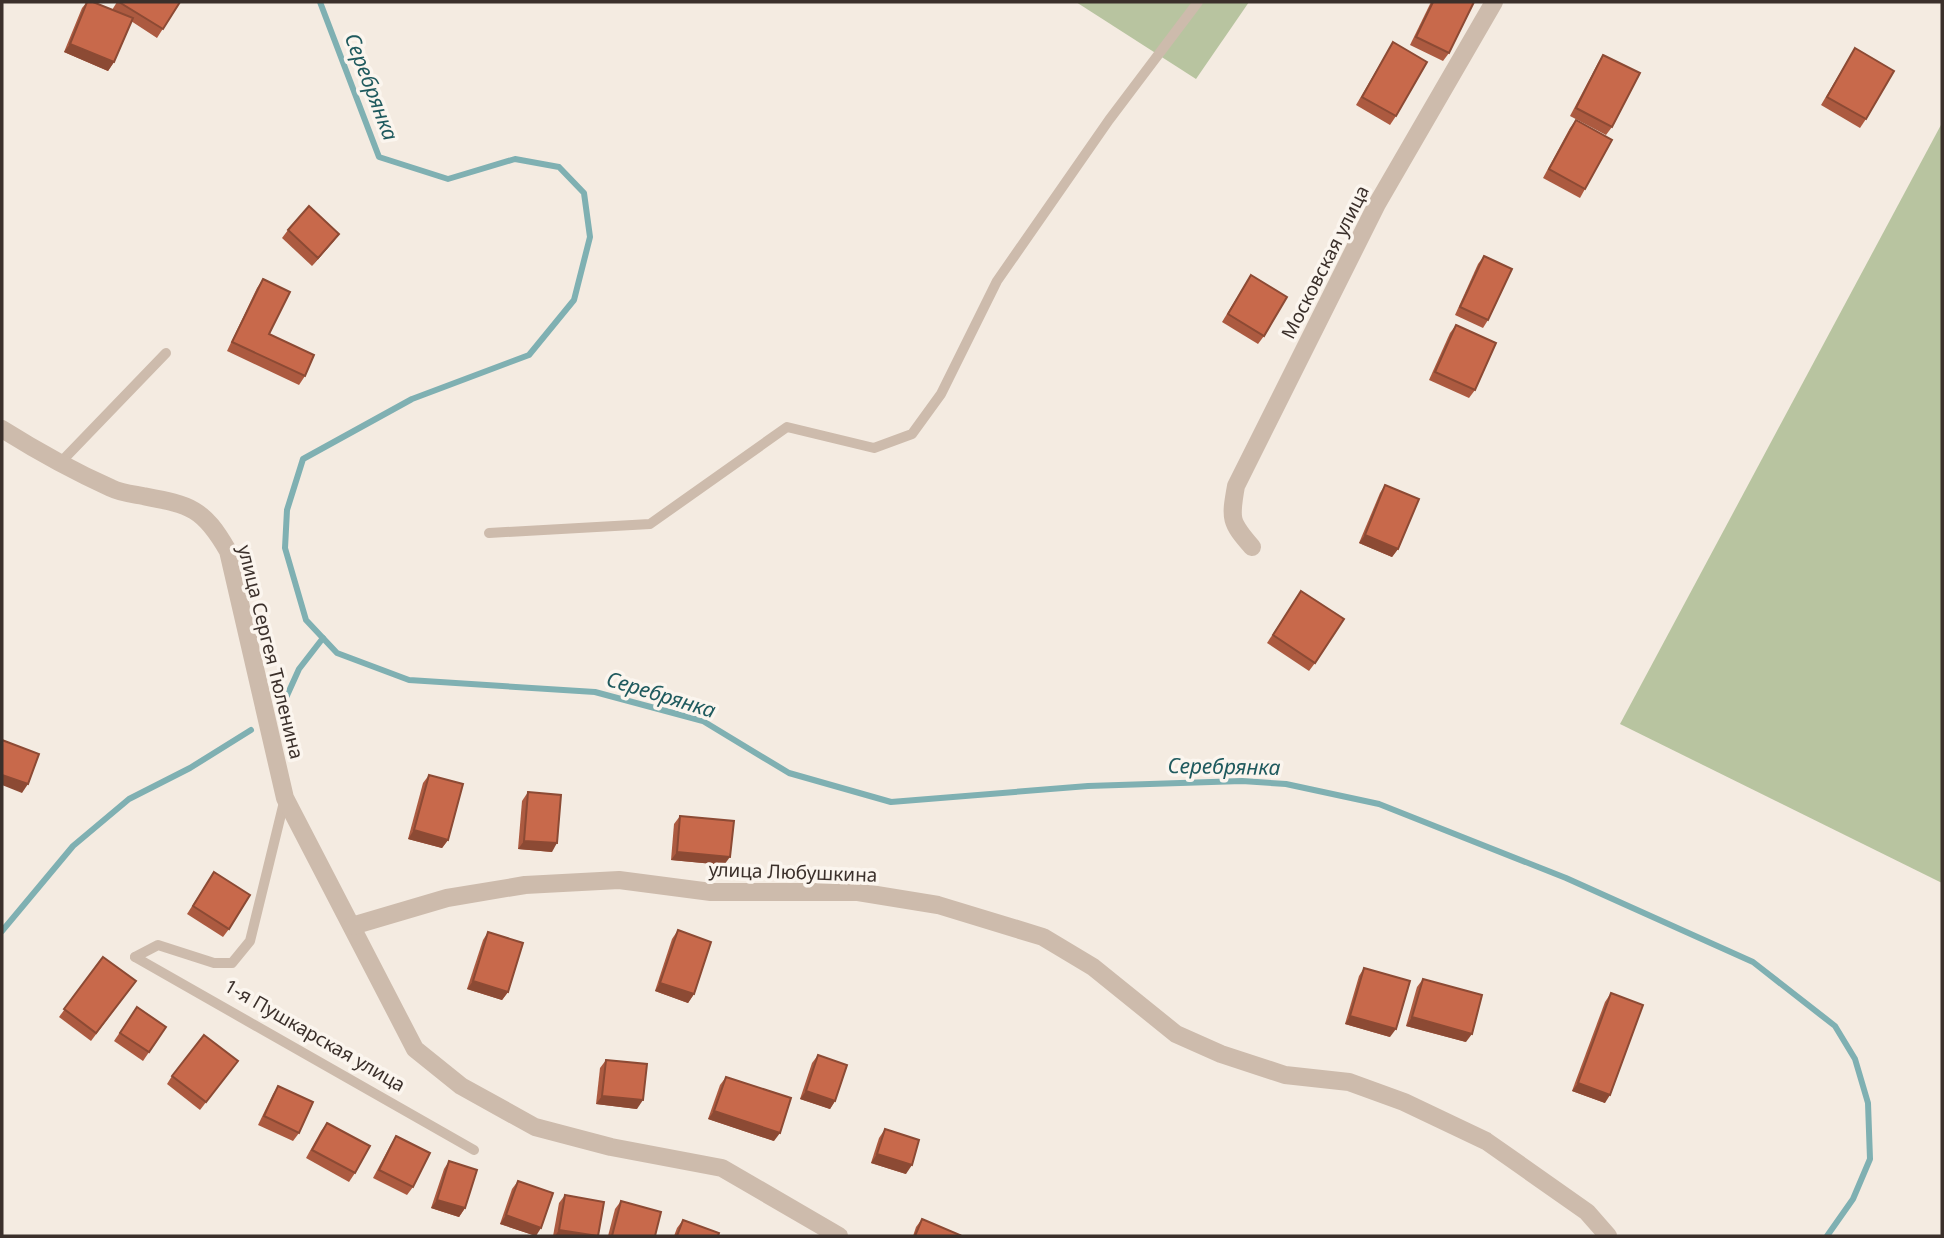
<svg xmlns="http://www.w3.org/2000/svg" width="1944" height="1238" font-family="'Noto Sans',sans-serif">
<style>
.green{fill:#b8c4a0}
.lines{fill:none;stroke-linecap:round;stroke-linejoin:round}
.stream{stroke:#7fb0b2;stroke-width:6}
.service{stroke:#cdbbac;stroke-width:10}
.minor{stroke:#cdbbac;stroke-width:18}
.wall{fill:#ac5a40}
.shaded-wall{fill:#8c4a34}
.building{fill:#c8694b;stroke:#8c4a34;stroke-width:2}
.labels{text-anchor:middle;stroke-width:7;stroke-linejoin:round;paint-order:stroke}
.street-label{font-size:19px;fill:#3b302b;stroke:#fbf5ee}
.water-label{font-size:21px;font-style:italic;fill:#1f5a5e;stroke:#fbf5ee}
</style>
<rect width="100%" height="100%" fill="#f4ebe1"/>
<!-- green -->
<g class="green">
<path d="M1076,2H1249L1196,79Z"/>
<path d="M1942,123V883L1620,724Z"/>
</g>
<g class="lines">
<!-- stream -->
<g class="stream">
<path d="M320,2L379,157L448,179L515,159L559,167L584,193L590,237L574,300L529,355L412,399L303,459L287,510L285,548L306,620L337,653L409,680L595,692L703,721L789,773L891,802L1088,786L1242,781L1286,784L1379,804L1566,878L1753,962L1835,1026L1855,1059L1868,1103L1870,1159L1853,1199L1827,1236"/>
<path d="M280,711L299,669L323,638"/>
<path d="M2,931L73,846L129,799L190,768L251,730"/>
</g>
<!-- service -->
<g class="service">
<path d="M59,464L166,353"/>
<path d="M489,533L650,524L787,427L874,448L912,434L941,394L997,281L1109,120L1198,2"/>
<path d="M135,957L474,1150"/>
<path d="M135,957L158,945L214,963H232L250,941L285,798"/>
</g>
<!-- minor -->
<g class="minor">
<path d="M2,429C37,451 73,471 111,488C121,493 132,494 143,496C190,505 203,507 228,551L285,798L415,1049L461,1086L535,1127L611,1147L722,1168L839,1236"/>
<path d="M1252,547C1230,522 1230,519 1236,486L1377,204L1494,2"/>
<path d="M352,926L447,898L525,885L619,880L711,892H858L938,905L1043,937L1093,967L1176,1034L1221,1054L1285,1075L1349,1082L1404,1102L1486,1141L1587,1212L1608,1236"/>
</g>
</g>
<!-- wall -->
<g class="wall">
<path d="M87,2H93L112,10L117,2H180L157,38L131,21L114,62L108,71L64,52L82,8Z"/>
<path d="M1431,2H1474L1449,53L1443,61L1410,45Z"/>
<path d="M1393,42L1396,116L1390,125L1356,105Z"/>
<path d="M1855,48L1866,119L1860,128L1821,105Z"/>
<path d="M1603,55L1612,127L1606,135L1570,116L1598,63Z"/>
<path d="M1576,120L1585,189L1580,198L1543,178L1570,128Z"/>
<path d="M288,230L339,234L333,242L312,266L282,238Z"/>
<path d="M1484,256L1488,320L1483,328L1455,315L1478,264Z"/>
<path d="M1251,275L1264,336L1258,344L1222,322Z"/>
<path d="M263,279L269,334L305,376L299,385L227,351L257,288Z"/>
<path d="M1456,325L1475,390L1469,398L1429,380L1450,333Z"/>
<path d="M1385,485L1398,549L1392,557L1359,543L1380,493Z"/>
<path d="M1301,591L1315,663L1309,671L1267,643Z"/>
<path d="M429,775L448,840L442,848L408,839L423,783Z"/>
<path d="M528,792L552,852L518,849L522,801Z"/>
<path d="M680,816L724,865L671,860L674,824Z"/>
<path d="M214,872L229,929L223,937L187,914Z"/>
<path d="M678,930L694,994L688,1003L655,991L672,939Z"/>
<path d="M488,932L508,992L502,1000L467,989L483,940Z"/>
<path d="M103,957L136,981L91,1041L59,1017Z"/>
<path d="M1364,968L1390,1037L1345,1024L1359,976Z"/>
<path d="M1423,979L1466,1042L1406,1026L1417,987Z"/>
<path d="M1611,993L1605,1103L1572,1091L1605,1002Z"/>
<path d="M137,1007L166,1027L143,1061L114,1041Z"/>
<path d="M818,1055L835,1101L830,1109L800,1099L812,1063Z"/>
<path d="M606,1060L637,1109L596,1104L600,1068Z"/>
<path d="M238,1061L200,1110L167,1084L172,1076Z"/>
<path d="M726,1077L774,1141L708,1119L720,1085Z"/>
<path d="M278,1086L299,1133L293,1141L258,1125L273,1094Z"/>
<path d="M327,1123L355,1173L349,1182L306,1158L321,1131Z"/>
<path d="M885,1129L906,1174L871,1163L879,1138Z"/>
<path d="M396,1136L413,1187L407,1195L373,1178L391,1144Z"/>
<path d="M449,1161L465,1208L459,1217L431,1208L444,1169Z"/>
<path d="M518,1181L536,1236L500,1224L512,1189Z"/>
<path d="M565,1195L598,1236H553L559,1203Z"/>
<path d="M621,1201L655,1236H608L615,1209Z"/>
<path d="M922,1219L959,1236H913L916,1227Z"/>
<path d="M683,1220L718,1236H674L677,1228Z"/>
</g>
<!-- shaded-wall -->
<g class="shaded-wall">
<path d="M70,44L114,62L108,71L64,52Z"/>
<path d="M339,234L333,242L312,266L318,258Z"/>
<path d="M1365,535L1398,549L1392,557L1359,543Z"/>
<path d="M2,775L28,784L22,793L2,785Z"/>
<path d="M414,830L448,840L442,848L408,839Z"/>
<path d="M524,841L557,843L552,852L518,849Z"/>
<path d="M677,852L730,857L724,865L671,860Z"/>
<path d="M473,981L508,992L502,1000L467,989Z"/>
<path d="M660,983L694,994L688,1003L655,991Z"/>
<path d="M1350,1016L1396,1029L1390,1037L1345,1024Z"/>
<path d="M1412,1017L1472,1034L1466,1042L1406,1026Z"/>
<path d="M1578,1083L1610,1095L1605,1103L1572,1091Z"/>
<path d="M806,1091L835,1101L830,1109L800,1099Z"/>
<path d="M602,1096L643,1100L637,1109L596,1104Z"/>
<path d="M714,1111L780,1133L774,1141L708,1119Z"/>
<path d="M877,1154L912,1165L906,1174L871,1163Z"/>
<path d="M437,1200L465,1208L459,1217L431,1208Z"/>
<path d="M506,1215L541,1228L536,1236L500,1224Z"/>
<path d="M559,1230L594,1236H555Z"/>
</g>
<!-- building -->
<g class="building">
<path d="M87,2H93L133,18L114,62L70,44Z"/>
<path d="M119,2H180L163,29Z"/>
<path d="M1433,2H1474L1449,53L1416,37Z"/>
<path d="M1393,42L1427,62L1396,116L1362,97Z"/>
<path d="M1855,48L1894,71L1866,119L1827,97Z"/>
<path d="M1603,55L1640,73L1612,127L1576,108Z"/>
<path d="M1576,120L1612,140L1585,189L1549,169Z"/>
<path d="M309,206L339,234L318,258L288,230Z"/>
<path d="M1484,256L1512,269L1488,320L1460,307Z"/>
<path d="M1251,275L1287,297L1264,336L1228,314Z"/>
<path d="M263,279L290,292L269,334L314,355L305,376L232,342Z"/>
<path d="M1456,325L1496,343L1475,390L1435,372Z"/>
<path d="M1385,485L1419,499L1398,549L1365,535Z"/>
<path d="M1301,591L1344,619L1315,663L1273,635Z"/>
<path d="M2,740L39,754L28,784L2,775Z"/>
<path d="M429,775L463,784L448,840L414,830Z"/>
<path d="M528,792L561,795L557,843L524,841Z"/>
<path d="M680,816L734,821L730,857L677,852Z"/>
<path d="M214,872L250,895L229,929L193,906Z"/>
<path d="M678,930L711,942L694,994L660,983Z"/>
<path d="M488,932L523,943L508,992L473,981Z"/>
<path d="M103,957L136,981L96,1033L64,1009Z"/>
<path d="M1364,968L1410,981L1396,1029L1350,1016Z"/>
<path d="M1423,979L1482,995L1472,1034L1412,1017Z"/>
<path d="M1611,993L1643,1005L1610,1095L1578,1083Z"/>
<path d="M137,1007L166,1027L149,1052L120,1033Z"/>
<path d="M204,1035L238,1061L206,1102L172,1076Z"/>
<path d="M818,1055L847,1065L835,1101L806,1091Z"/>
<path d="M606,1060L647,1064L643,1100L602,1096Z"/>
<path d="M726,1077L791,1098L780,1133L714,1111Z"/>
<path d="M278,1086L313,1102L299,1133L264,1116Z"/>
<path d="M327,1123L370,1146L355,1173L312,1150Z"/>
<path d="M885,1129L919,1140L912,1165L877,1154Z"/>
<path d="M396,1136L430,1153L413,1187L379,1170Z"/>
<path d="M449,1161L477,1170L465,1208L437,1200Z"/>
<path d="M518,1181L553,1193L541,1228L506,1215Z"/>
<path d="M565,1195L604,1202L598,1236L559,1230Z"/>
<path d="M621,1201L661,1212L655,1236H612Z"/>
<path d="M922,1219L960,1235L959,1236H915Z"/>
<path d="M683,1220L719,1233L718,1236H677Z"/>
</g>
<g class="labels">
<!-- street labels -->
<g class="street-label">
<text transform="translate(1325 262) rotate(-63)" y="7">Московская улица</text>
<text transform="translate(271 652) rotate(76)" y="7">улица Сергея Тюленина</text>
<text transform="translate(793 872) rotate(2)" y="7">улица Любушкина</text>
<text transform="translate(315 1035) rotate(30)" y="7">1-я Пушкарская улица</text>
</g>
<!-- water labels -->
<g class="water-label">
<text transform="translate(371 87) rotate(69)" y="7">Серебрянка</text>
<text transform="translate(661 695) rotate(17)" y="7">Серебрянка</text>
<text transform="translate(1224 767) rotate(1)" y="7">Серебрянка</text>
</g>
</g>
<!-- border -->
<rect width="1944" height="1238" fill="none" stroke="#3b302b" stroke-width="7"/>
</svg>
